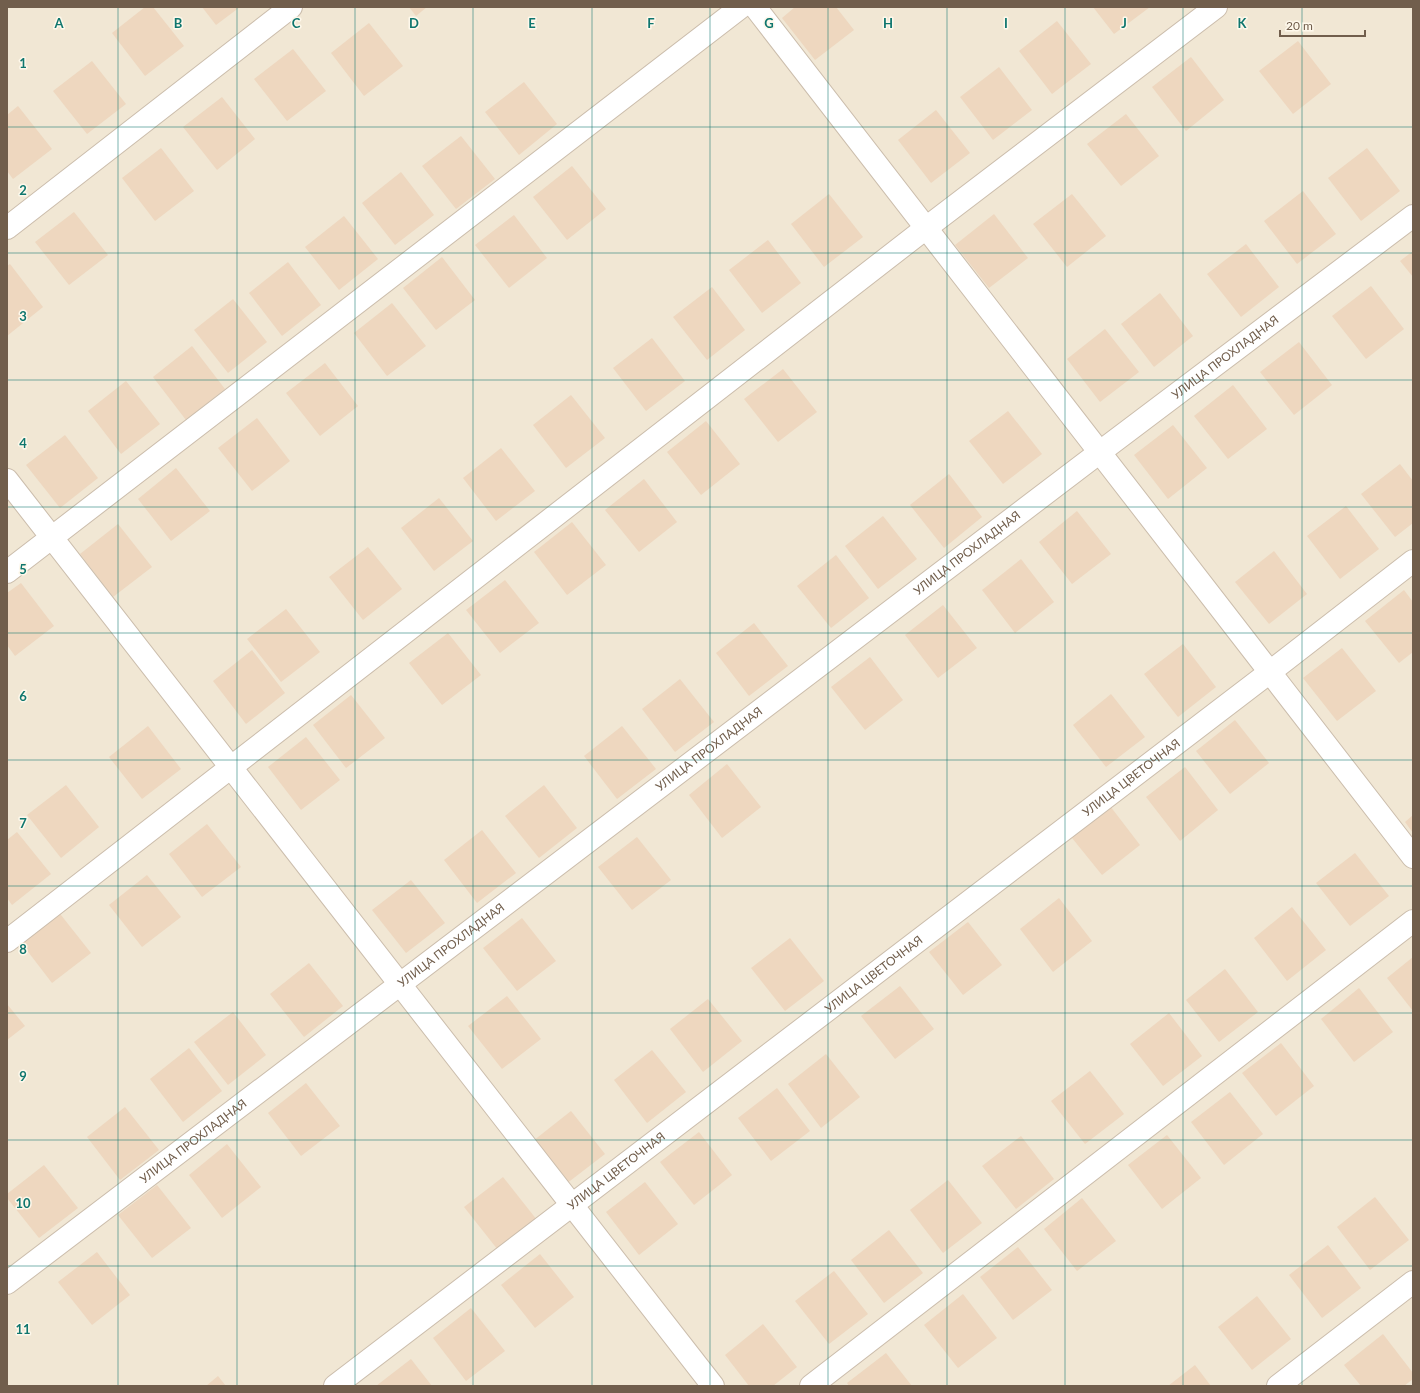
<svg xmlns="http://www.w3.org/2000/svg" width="1420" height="1393" font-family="Lato,sans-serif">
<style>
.residential{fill:#f1e7d4}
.building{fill:#eed7bf}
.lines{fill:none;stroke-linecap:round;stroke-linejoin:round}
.minor-casing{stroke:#cbbdac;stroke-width:24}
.minor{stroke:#fff;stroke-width:22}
.grid{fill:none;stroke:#0f766e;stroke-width:1;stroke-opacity:0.55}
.labels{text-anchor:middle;stroke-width:3;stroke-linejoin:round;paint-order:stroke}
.street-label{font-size:12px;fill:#715e4c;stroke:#fef8eb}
.grid-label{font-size:13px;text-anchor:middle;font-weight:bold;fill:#0f766e;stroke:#fef8eb;stroke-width:3;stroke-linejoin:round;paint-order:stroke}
</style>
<rect width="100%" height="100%" fill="#faf5e5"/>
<!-- residential -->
<rect class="residential" x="7" y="7" width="1406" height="1379"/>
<!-- building -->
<g class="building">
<path d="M145,7H153L184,46L145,76L112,33Z"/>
<path d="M202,7H240L216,25Z"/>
<path d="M409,7H427L416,16Z"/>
<path d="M795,7H836L854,30L815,60L782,18Z"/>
<path d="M1093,7H1150L1114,34Z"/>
<path d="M1057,21L1091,64L1052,94L1019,51Z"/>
<path d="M369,23L403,66L364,96L331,53Z"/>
<path d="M1298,41L1331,84L1293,114L1259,71Z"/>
<path d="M293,49L326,91L287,121L254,79Z"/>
<path d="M1191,57L1224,100L1186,131L1152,87Z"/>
<path d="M92,61L126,104L87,134L53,91Z"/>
<path d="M999,67L1032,110L993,140L960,97Z"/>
<path d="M524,82L557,124L519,155L485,112Z"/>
<path d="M222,97L255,139L217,170L183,127Z"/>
<path d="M18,106L52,149L13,179L7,171V115Z"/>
<path d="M936,110L970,153L931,183L898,140Z"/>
<path d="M1126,114L1159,156L1121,186L1087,144Z"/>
<path d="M461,136L495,179L456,209L422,166Z"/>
<path d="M161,148L194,191L155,221L122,178Z"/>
<path d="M1367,148L1400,191L1361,221L1328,178Z"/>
<path d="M572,166L606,209L567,240L533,197Z"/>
<path d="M401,172L434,215L395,245L362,203Z"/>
<path d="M1303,191L1336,234L1297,264L1264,221Z"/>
<path d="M829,194L863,237L824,267L791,224Z"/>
<path d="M1072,194L1106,236L1067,267L1033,224Z"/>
<path d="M74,212L108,255L69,285L35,242Z"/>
<path d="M994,214L1028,258L989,288L955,245Z"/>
<path d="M514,215L547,258L509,288L475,245Z"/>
<path d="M344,216L378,259L339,290L305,247Z"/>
<path d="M768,240L801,283L762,313L729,270Z"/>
<path d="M1246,244L1279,287L1241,317L1207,274Z"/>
<path d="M1413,251V277L1400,261Z"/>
<path d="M442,257L475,300L436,330L403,288Z"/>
<path d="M288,262L321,305L282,336L249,293Z"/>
<path d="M10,264L43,307L7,336V266Z"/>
<path d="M1371,286L1404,329L1366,359L1332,316Z"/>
<path d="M712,287L745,330L707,360L673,317Z"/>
<path d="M1160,293L1193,336L1154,367L1121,324Z"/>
<path d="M233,299L267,342L228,373L194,330Z"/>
<path d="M392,303L426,346L387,376L354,333Z"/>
<path d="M1105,329L1139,372L1100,402L1067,359Z"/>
<path d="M652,338L685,381L646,411L613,368Z"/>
<path d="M1299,342L1332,385L1294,415L1260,372Z"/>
<path d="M192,346L225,389L186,420L153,377Z"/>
<path d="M325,363L358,406L320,436L286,393Z"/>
<path d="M783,369L817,412L778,442L744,399Z"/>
<path d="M126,381L160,424L121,454L88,411Z"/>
<path d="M1233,385L1267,429L1228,459L1194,416Z"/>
<path d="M571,395L605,438L566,468L533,425Z"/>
<path d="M1008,411L1042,454L1003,484L969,441Z"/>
<path d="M257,418L290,461L252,491L218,448Z"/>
<path d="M706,421L740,464L701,495L667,452Z"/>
<path d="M1173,425L1207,468L1168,499L1134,455Z"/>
<path d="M65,435L98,478L60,508L26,465Z"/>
<path d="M501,448L535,491L496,521L463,478Z"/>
<path d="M1400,464L1413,481V523L1395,537L1361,494Z"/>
<path d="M176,468L210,511L171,541L138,499Z"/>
<path d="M949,474L982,517L944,548L910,505Z"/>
<path d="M644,479L677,522L639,552L605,510Z"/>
<path d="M439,498L473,541L434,571L401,528Z"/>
<path d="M1346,506L1379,549L1340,579L1307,536Z"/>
<path d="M1077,511L1111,554L1072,584L1039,542Z"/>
<path d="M883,516L917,559L878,589L845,546Z"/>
<path d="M572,522L606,565L567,595L534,552Z"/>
<path d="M118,524L152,567L113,597L80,554Z"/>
<path d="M368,547L402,589L363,620L329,577Z"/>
<path d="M1274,551L1307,594L1269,624L1235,582Z"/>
<path d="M836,555L869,598L831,628L797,586Z"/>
<path d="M1021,559L1054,602L1015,633L982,590Z"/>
<path d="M505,580L539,623L500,653L466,610Z"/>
<path d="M21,583L54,626L15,656L7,645V593Z"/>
<path d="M1404,590L1413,602V652L1399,663L1365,621Z"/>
<path d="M943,605L977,648L938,678L905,635Z"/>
<path d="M286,609L320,652L281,682L247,639Z"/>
<path d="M754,623L788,666L749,696L716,653Z"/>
<path d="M448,633L481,675L442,705L409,663Z"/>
<path d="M1183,644L1216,687L1178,717L1144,674Z"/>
<path d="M1342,648L1376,691L1337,721L1303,678Z"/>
<path d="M252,650L285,693L246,724L213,681Z"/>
<path d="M870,657L903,700L865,730L831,687Z"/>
<path d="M680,679L714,722L675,752L642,709Z"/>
<path d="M1111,694L1145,737L1106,767L1073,725Z"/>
<path d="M351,695L385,738L346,768L313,725Z"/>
<path d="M1235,720L1269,763L1230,794L1196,751Z"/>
<path d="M148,726L181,769L142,799L109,757Z"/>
<path d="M622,726L656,769L617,799L584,756Z"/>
<path d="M306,737L340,780L301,810L268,767Z"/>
<path d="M727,764L761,807L722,838L689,795Z"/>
<path d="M1185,767L1218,810L1180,841L1146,797Z"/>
<path d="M66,785L99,827L61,858L27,815Z"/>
<path d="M544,785L577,828L539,858L505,816Z"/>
<path d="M1107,802L1140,845L1102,875L1068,833Z"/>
<path d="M1413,815V833L1405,822Z"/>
<path d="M207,824L241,867L202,897L169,854Z"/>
<path d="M482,830L516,873L477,903L444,860Z"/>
<path d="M17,832L51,874L12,905L7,898V840Z"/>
<path d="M637,837L671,880L632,910L598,867Z"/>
<path d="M1355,853L1389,896L1350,926L1316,883Z"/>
<path d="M147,875L181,917L142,947L109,905Z"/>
<path d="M411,880L445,923L406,953L372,910Z"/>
<path d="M1059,898L1092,941L1053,972L1020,929Z"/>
<path d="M1292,907L1326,950L1287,981L1254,938Z"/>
<path d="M57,910L91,953L52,983L19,940Z"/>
<path d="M522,918L556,961L517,991L483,948Z"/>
<path d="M968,922L1002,965L963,995L929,952Z"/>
<path d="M790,938L824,981L785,1011L751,968Z"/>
<path d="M1413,957V1011L1387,978Z"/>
<path d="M309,963L343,1006L304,1037L270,994Z"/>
<path d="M1225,969L1258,1012L1219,1042L1186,1000Z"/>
<path d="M900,986L934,1029L895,1059L861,1016Z"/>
<path d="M1359,988L1393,1032L1354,1062L1321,1019Z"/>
<path d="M507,996L541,1039L502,1069L468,1026Z"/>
<path d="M708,999L742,1041L703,1072L670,1029Z"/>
<path d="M7,1004L25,1026L7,1040Z"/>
<path d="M233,1012L266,1055L228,1085L194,1042Z"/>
<path d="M1169,1013L1202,1056L1163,1086L1130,1044Z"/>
<path d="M1281,1043L1314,1086L1276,1116L1242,1073Z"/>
<path d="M189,1048L222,1091L183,1122L150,1079Z"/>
<path d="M652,1050L686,1092L647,1123L614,1080Z"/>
<path d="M826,1054L860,1097L821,1128L788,1084Z"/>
<path d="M1090,1071L1124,1114L1085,1144L1051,1101Z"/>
<path d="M306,1083L340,1126L301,1156L268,1113Z"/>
<path d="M777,1088L810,1131L771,1161L738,1118Z"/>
<path d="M1230,1092L1263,1134L1224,1165L1191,1122Z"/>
<path d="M125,1107L159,1150L120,1180L87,1137Z"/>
<path d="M571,1111L605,1154L566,1184L533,1141Z"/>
<path d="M699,1132L732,1175L694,1205L660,1162Z"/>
<path d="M1167,1135L1201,1178L1162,1209L1128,1165Z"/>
<path d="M1021,1136L1054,1179L1016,1209L982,1166Z"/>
<path d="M227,1144L261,1187L222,1218L189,1175Z"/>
<path d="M44,1165L78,1208L39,1238L7,1198V1194Z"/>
<path d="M503,1177L537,1220L498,1250L464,1207Z"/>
<path d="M948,1180L982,1223L943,1253L910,1210Z"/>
<path d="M645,1182L678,1224L639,1255L606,1212Z"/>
<path d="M157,1185L191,1228L152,1258L118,1215Z"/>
<path d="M1375,1197L1409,1240L1370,1270L1337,1227Z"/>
<path d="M1082,1198L1116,1241L1077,1271L1044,1229Z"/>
<path d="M889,1230L923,1273L884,1303L851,1260Z"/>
<path d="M1328,1245L1361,1288L1322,1318L1289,1275Z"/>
<path d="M1018,1247L1052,1290L1013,1320L980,1277Z"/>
<path d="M97,1252L130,1295L92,1325L58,1282Z"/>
<path d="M540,1254L574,1297L535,1328L501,1285Z"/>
<path d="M834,1271L868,1314L829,1344L795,1301Z"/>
<path d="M963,1294L997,1338L958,1368L924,1325Z"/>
<path d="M1257,1296L1291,1339L1252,1370L1218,1327Z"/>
<path d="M471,1308L505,1351L466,1381L433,1338Z"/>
<path d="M763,1324L797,1367L773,1386H749L725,1355Z"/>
<path d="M1383,1334L1413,1373V1379L1404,1386H1361L1344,1365Z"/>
<path d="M886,1353L912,1386H849L847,1383Z"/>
<path d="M411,1359L432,1386H376Z"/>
<path d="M1195,1365L1211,1386H1168Z"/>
<path d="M218,1376L226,1386H206Z"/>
</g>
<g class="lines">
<!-- minor casing -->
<g class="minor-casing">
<g id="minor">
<path d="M755,7L1413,857"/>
<path d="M7,228L291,7"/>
<path d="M7,480L713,1386"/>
<path d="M7,572L741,7"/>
<path d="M7,941L926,228L1216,7"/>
<path id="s1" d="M7,1283L1100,452L1413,216"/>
<path id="s2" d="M335,1386L1270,672L1413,561"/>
<path d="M811,1386L1413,921"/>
<path d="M1278,1386L1413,1282"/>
</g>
</g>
<!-- minor -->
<use href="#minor" class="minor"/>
</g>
<!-- grid -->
<path class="grid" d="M118,7V1386M237,7V1386M355,7V1386M473,7V1386M592,7V1386M710,7V1386M828,7V1386M947,7V1386M1065,7V1386M1183,7V1386M1302,7V1386M7,127H1413M7,253H1413M7,380H1413M7,507H1413M7,633H1413M7,760H1413M7,886H1413M7,1013H1413M7,1140H1413M7,1266H1413"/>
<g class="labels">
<!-- street labels -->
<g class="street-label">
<text dy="4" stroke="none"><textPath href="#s1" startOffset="1530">УЛИЦА ПРОХЛАДНАЯ</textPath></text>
<text dy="4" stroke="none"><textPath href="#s1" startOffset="1206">УЛИЦА ПРОХЛАДНАЯ</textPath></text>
<text dy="4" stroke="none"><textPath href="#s1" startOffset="882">УЛИЦА ПРОХЛАДНАЯ</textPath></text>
<text dy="4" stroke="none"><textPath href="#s2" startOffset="1002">УЛИЦА ЦВЕТОЧНАЯ</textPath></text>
<text dy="4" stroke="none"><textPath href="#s1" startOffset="558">УЛИЦА ПРОХЛАДНАЯ</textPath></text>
<text dy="4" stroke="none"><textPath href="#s2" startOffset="678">УЛИЦА ЦВЕТОЧНАЯ</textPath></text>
<text dy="4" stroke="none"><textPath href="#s1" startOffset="234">УЛИЦА ПРОХЛАДНАЯ</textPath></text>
<text dy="4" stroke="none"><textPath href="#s2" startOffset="354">УЛИЦА ЦВЕТОЧНАЯ</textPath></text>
</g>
</g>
<g class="grid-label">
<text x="59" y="28">A</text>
<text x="178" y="28">B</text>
<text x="296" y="28">C</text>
<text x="414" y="28">D</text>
<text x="532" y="28">E</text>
<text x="651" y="28">F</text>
<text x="769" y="28">G</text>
<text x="888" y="28">H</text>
<text x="1006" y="28">I</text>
<text x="1124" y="28">J</text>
<text x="1242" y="28">K</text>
<text x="23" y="68">1</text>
<text x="23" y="195">2</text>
<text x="23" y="321">3</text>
<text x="23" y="448">4</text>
<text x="23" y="574">5</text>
<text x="23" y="701">6</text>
<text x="23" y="828">7</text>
<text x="23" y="954">8</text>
<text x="23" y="1081">9</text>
<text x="23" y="1208">10</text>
<text x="23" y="1334">11</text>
</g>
<!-- border -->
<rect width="1420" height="1393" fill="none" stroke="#715e4c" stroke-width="16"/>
<!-- scale -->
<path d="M1280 30v6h85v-6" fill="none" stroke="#715e4c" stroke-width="2"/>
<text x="1286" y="30" font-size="12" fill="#715e4c" stroke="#fef8eb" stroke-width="3" paint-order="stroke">20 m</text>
</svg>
